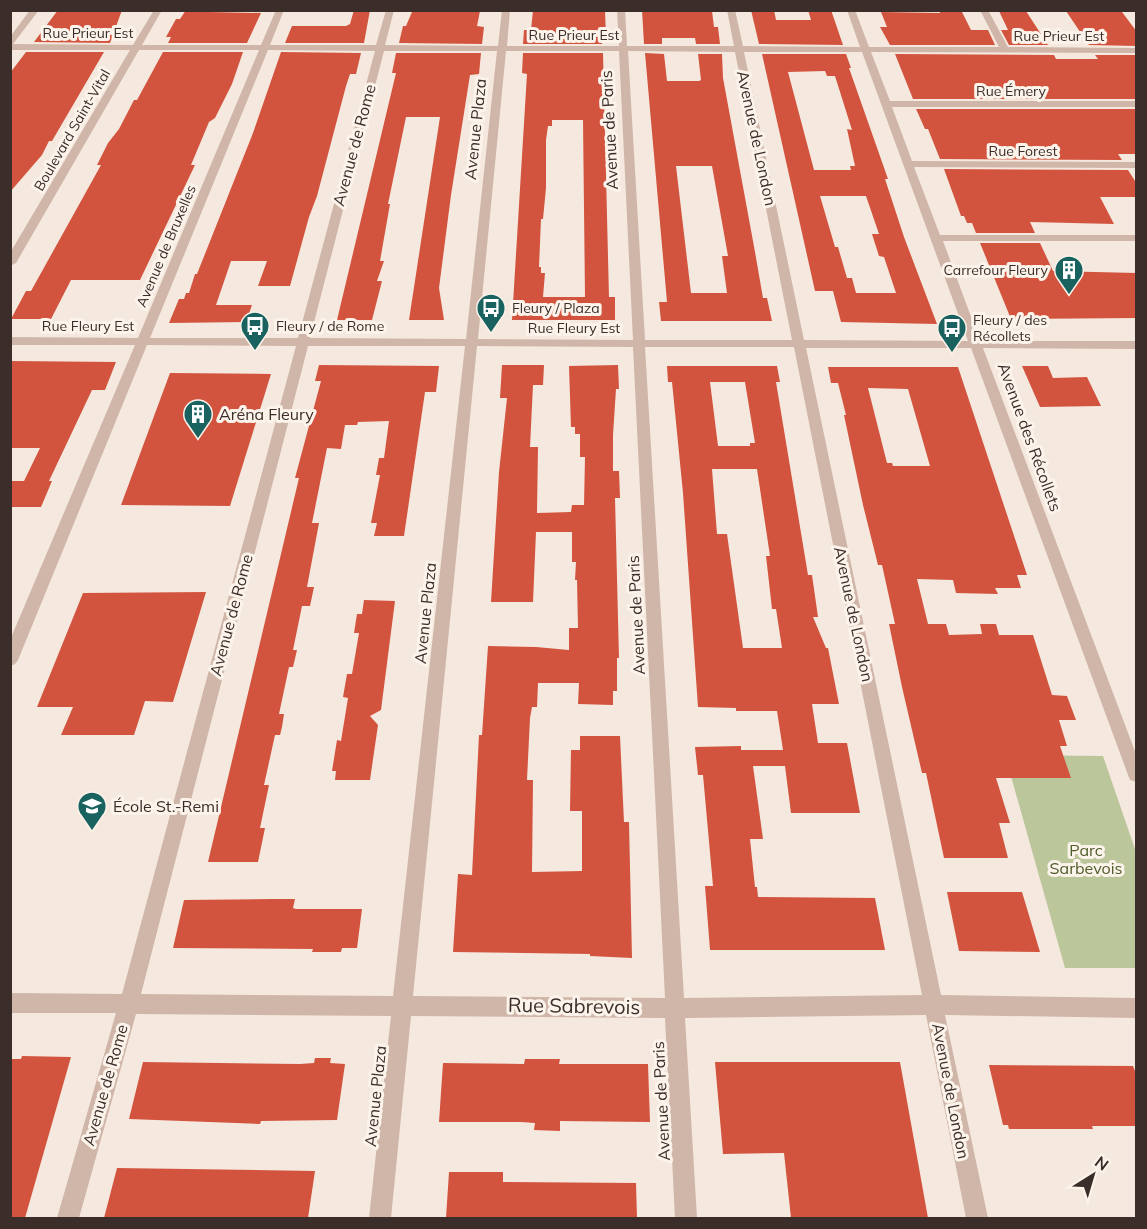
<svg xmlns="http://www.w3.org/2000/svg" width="1147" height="1229" font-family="Mulish,sans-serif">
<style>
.green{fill:#bcc69b}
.building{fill:#d3543e;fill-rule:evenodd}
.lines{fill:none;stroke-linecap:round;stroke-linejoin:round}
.minor{fill:#cfb6a8;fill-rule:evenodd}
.labels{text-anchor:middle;stroke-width:6;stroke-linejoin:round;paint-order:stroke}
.far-street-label{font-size:14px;fill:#3b2d29;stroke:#fcf3eb}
.far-poi-label{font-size:14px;fill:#3b2d29;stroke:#fcf3eb;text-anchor:start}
.street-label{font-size:16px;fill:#3b2d29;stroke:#fcf3eb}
.poi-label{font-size:16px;fill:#3b2d29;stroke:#fcf3eb;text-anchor:start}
.park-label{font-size:16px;fill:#4e5c29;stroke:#fcf3eb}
.near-street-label{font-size:20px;fill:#3b2d29;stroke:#fcf3eb}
</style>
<rect width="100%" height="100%" fill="#f5e8de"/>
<!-- green -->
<path class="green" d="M1005,755L1103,756L1136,852V968H1065Z"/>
<!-- building -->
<g class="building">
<path d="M58,10H122L110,43L34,42Z"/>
<path d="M186,10L210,12L261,13L247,43H168L171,37H166L176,19H180Z"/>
<path d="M354,10H370L364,43H285L292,26H346L350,24Z"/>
<path d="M533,10H605L606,37H602V44H523L524,30H531Z"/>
<path d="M642,10L712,11L714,27H718L720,44H696L695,38H662V44H644Z"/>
<path d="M751,10H774L776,20H811L808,10H831L843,45L759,44Z"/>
<path d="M939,10H961L971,30H988L995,45H890L880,27H887L881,12L940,13Z"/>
<path d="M480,11L477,26L484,27L482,44L399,43L403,26H406L412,12Z"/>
<path d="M999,11H1026L1048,45H1009L1001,30H1008Z"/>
<path d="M1066,11L1122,12L1137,32V46L1089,45Z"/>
<path d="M26,52H104L52,141H49L42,155L10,192V73Z"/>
<path d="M163,52H243L232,84L215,118L209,122L191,165H195L140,280H71L51,319H11L26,291H31L101,165H97L108,143L119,129L134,100H137Z"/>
<path d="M281,52L361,53L356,74H350L346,86L317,196L309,217L290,286H258L267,261H231L216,305H252L246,322L169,323L179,299H184L186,293H189L195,274H197L253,133Z"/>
<path d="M396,53H481L479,74L470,75L451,195L439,288L444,320H409L440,117H406L388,204H390L380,261H384L377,281H382L372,320H337L396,73H392Z"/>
<path d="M523,53H603L609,297H615V320H512L527,74L522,73ZM552,120H583L585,297H543L545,273H541V267H539L541,219H543L546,188V140L548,126H552Z"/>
<path d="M645,53L664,54L667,81H699L701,80L698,54H722L723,78L755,252L763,298H767L772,321H661L659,302H667ZM676,166H712L728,256H722L727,293H691Z"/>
<path d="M762,54H846L851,68H849L888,179H885L904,237L937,324L841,322L833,291H815ZM825,71L827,76H835L852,130L847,129L855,166H850L851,170H814L788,72ZM820,196H866L879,234H872L879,256L884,257L896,293H856L852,278H847L838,247H835Z"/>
<path d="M895,54L1054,55L1056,59H1098L1095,55H1137V99H913Z"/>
<path d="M916,109H1137V154H1118L1122,160L940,159L928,129H925Z"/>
<path d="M944,169L1128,170L1137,184V197H1100L1114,224L1030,222L1035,233H976L972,223H967L964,216H961Z"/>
<path d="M980,243H1040L1053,271L1137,273V318L1011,319Z"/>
<path d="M10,361L116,362L105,390H92L49,481H52L41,507H10V481H24L40,448H10Z"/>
<path d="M319,365L439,366L436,392H425L404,536H374L377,523H371L380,475H376L379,458H384L389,421L358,422L357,425H345L341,449L327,448L312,523H319L307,587H314L310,606H302L293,650H297L293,667H289L279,714H284L282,727L280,735H275L264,785H269L260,828H265L258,862H208L299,478H295L321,381H315Z"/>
<path d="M502,365H544L543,385H533L530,447H538L537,513L571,512L572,505H584L585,457H580V434H575V427H571L569,366L618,365L619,389H616L613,435V471H619L620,498H615L619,658H617V691H613V705L578,704L579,683H538L537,707H532L530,718L527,780H533L532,872L582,871V811H570L571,750H580V736H620L624,822H629L632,958L590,956V954L453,952L458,874L472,875L479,735H482L488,646L536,647L569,650V628H578L577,580H575L576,562H572V532H536L533,602H491L499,472L507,398H500Z"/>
<path d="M667,366H777L780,382H776L808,575H812L818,617H813L826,648H828L839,704H812L818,743H847L860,813H791L785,766H753L763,839H750L755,887H757L758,897L875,898L885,950H710L705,886H713L703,775H698L695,747L741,746V750H783L777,711H736V708L698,707L683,493L672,382H668ZM710,382H745L755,443H750V446H718ZM712,469H757L770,556H766L772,609H776L782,648H743L727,534H717Z"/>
<path d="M1022,366H1048L1053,378L1087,377L1101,406L1040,407Z"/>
<path d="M828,367H958L1027,575H1017L1021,588H995L998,594L956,593L953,580L917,579L928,624H946L949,635L982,634L980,624H996L999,635H1033L1052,695L1067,696L1076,720H1059L1067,746H1060L1071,778H996L1010,823H999L1008,858H944L926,773H922L902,687L889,624H895L882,565H878L863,505L844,415H846L838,383H831ZM868,388L908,389L930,466H893L892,463H887Z"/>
<path d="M170,373L271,374L230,506L121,505Z"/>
<path d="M206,592L173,702L145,701L134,735H61L73,707H37L83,593Z"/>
<path d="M364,600L395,601L381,710L370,716L378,725L370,780H335L336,771H332L337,740L341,741L348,698L343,697L347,674H352L359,633H354L357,614H362Z"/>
<path d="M947,892H1022L1040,952L959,951Z"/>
<path d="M273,899H295L293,908L296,909H362L357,948H342L341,952H312L313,949L173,948L184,900Z"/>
<path d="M22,1056L71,1057L25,1218H10V1059H21Z"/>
<path d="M315,1058H331L330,1063L345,1064L337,1120L261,1121L260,1124L129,1119L143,1062L300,1064L314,1063Z"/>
<path d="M525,1059H560L559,1064H648L650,1122L560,1121V1131L534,1130L535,1123L521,1122H439L443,1063L524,1064Z"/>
<path d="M715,1062H900L928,1218H791L784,1153L723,1154Z"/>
<path d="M989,1065L1133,1066L1137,1076V1126H1092L1093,1129H1009L1008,1125H1003Z"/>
<path d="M117,1168L315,1171L308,1218H104Z"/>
<path d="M449,1172H503V1182L636,1183L637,1218H446Z"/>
</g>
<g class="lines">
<!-- minor -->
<path class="minor" d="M30,10H39L13,44L133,45L154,10H162L142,45H261L276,10H284L270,45H376L386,10H394L385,45L498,46L502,10H510L507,46H619L617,10H625L627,46H734L727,10H735L743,46L860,47L847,10H855L869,47H999L980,10H988L1008,47L1136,48V53L871,52L890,101H1136V107H892L912,161L1136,162V168L914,167L940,235H1136V241H943L980,341H1136V349L983,348L1136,754V782L1130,780L1128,775L971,348H806L941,995L1136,998V1018L945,1015L988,1218H966L926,1015L685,1018L697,1218H675L665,1018L411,1016L391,1218H369L391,1016L136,1014L79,1218H57L116,1013H10V993L122,994L296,346L147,345L18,660L15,664L10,666V640L135,345H10V337L138,338L259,50H139L16,263L10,266V253L130,50H10V37ZM268,50L375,51L298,338H150ZM384,51H497L466,339L310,338ZM506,51H619L633,340L478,339ZM628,51L735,52L792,340H645ZM744,52H862L968,341L804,340ZM308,346H465L393,996L141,994ZM477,346L633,347L665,998L413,996ZM645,347H794L922,995L684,998Z"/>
</g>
<!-- icons -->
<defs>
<g id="building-pin" transform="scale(1.5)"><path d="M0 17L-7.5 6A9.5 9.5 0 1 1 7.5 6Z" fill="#196260" stroke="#fcf3eb"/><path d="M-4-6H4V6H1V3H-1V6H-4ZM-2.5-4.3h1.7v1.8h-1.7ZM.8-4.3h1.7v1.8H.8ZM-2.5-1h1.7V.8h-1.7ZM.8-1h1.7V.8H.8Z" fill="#fff"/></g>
<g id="bus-pin" transform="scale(1.5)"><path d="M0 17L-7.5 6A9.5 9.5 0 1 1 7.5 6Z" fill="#196260" stroke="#fcf3eb"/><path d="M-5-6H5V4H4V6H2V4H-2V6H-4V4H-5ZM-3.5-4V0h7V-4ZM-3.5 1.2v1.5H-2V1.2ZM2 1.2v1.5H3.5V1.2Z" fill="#fff"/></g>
<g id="school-pin" transform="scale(1.5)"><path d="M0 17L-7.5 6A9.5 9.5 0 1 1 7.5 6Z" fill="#196260" stroke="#fcf3eb"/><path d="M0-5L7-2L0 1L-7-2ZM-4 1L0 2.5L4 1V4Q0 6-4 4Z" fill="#fff"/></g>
</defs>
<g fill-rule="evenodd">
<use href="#building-pin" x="1069" y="270"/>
<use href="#bus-pin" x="491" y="308"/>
<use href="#bus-pin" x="255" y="326"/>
<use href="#bus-pin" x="952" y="328"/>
<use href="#building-pin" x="198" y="414"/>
<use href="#school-pin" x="92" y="806"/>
</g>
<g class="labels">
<!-- far-street labels -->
<g class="far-street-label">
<text x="88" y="38">Rue Prieur Est</text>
<text x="574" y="40">Rue Prieur Est</text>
<text x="1059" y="41">Rue Prieur Est</text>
<text x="1011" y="96">Rue Émery</text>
<text transform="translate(72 130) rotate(-60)" y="5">Boulevard Saint-Vital</text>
<text x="1023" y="156">Rue Forest</text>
<text transform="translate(166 246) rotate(-67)" y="5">Avenue de Bruxelles</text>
<text x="88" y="331">Rue Fleury Est</text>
<text x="574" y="333">Rue Fleury Est</text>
</g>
<!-- far-poi labels -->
<g class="far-poi-label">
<text x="1048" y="275" text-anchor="end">Carrefour Fleury</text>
<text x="512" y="313">Fleury / Plaza</text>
<text x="973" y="325">Fleury / des<tspan x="973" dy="16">Récollets</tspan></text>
<text x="276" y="331">Fleury / de Rome</text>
</g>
<!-- street labels -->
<g class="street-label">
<text transform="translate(475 129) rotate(-84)" y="6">Avenue Plaza</text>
<text transform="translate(609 130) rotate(-93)" y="6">Avenue de Paris</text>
<text transform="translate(757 138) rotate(78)" y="6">Avenue de London</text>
<text transform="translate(354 145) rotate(-75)" y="6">Avenue de Rome</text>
<text transform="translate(1030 437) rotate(70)" y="6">Avenue des Récollets</text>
<text transform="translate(425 613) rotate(-84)" y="6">Avenue Plaza</text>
<text transform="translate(854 614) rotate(78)" y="6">Avenue de London</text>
<text transform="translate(231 615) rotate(-75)" y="6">Avenue de Rome</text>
<text transform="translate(636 615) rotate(-93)" y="6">Avenue de Paris</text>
<text transform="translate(105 1085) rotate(-74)" y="6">Avenue de Rome</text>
<text transform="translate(951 1091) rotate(79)" y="6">Avenue de London</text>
<text transform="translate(375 1096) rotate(-84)" y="6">Avenue Plaza</text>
<text transform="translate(661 1101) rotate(-93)" y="6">Avenue de Paris</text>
</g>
<!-- poi labels -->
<g class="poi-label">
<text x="219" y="420">Aréna Fleury</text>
<text x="113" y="812">École St.-Remi</text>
</g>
<!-- park labels -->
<g class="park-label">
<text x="1086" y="856">Parc<tspan x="1086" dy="18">Sarbevois</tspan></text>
</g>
<!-- near-street labels -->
<g class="near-street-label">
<text transform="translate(574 1006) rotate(1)" y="7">Rue Sabrevois</text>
</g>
</g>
<!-- border -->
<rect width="1147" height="1229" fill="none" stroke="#3b2d29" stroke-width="24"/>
<!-- north arrow -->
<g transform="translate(1093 1175) rotate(37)" stroke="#fcf3eb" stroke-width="4.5" paint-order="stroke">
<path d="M0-4.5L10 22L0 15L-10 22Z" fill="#3b2d29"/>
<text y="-9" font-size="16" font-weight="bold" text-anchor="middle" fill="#3b2d29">N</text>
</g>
</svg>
